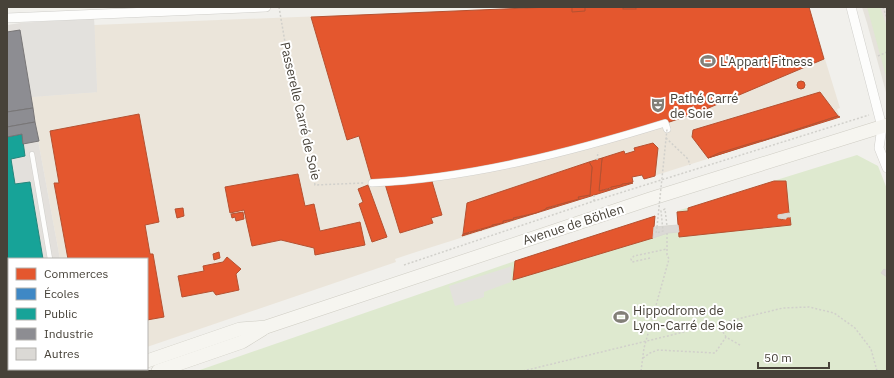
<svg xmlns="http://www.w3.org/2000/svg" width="894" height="378" font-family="'IBM Plex Sans',sans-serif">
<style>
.residential{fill:#e5e2db}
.commercial{fill:#ebe5da}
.industrial{fill:#e3e0dc}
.green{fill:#dee9cf}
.parking{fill:#e3e1dd}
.shops{fill:#e4572e;stroke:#b55131}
.schools{fill:#3f88c5;stroke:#41739b}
.public{fill:#17a398;stroke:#25867c}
.industry{fill:#8d8d92;stroke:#787677}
.building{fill:#dbd9d5;stroke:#d9d7d2}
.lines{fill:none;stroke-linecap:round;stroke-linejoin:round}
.service-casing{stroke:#cfceca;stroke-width:5.5}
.pedestrian-casing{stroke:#cfceca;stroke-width:8}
.minor-casing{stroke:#cfceca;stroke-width:10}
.secondary-casing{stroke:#cfcdc4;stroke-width:14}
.path{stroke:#d1d0cb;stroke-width:1.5;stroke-dasharray:2 2;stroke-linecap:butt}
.service{stroke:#fdfdfc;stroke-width:4.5}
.pedestrian{stroke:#fdfdfc;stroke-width:7}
.minor{stroke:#fdfdfc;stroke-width:9}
.secondary{stroke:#f6f5f0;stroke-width:13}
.path-bridge{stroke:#d1d0cb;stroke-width:1.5;stroke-dasharray:2 2;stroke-linecap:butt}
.labels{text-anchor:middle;stroke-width:4;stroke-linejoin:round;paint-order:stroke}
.poi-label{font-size:13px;fill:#474239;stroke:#fff;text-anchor:start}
.street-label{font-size:13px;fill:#474239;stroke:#fff}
</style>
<rect width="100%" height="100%" fill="#f1f0ec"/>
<!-- residential -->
<path class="residential" d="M862,7H887V96L867,23Z"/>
<!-- commercial -->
<path class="commercial" d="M548,7H809L840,108L837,109L840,117L644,179L642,175L632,177L633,183L413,253L395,259L396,262L147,347V259H60L30,97L97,92L94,25Z"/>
<!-- industrial -->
<path class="industrial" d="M94,19L97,92L30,97L60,259H9V369H80V371H7V25L21,23Z"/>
<!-- green -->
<g class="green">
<path d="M867,7H880L887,27V80Z"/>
<path d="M857,155L878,166L887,189V371H197L515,261L655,216L654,227L678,225L677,211Z"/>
</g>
<!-- parking -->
<g class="parking">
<path d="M94,19L97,92L30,97L21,23Z"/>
<path d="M512,266L511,282L484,292V297L455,306L449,286Z"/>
</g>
<!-- shops -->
<g class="shops">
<path d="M546,7L547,13H533V8Z"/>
<path d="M551,7H809L824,59L699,112L631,135L431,178L442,215L431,218L433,223L400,233L385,184L373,185L359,136L347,140L311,17Z"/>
<path d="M572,7H585V11L572,12Z"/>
<rect x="623" y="7" width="13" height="2"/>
<circle cx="801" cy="85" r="4"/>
<path d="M820,92L838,116L708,158L692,137L693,130Z"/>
<path d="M139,114L159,222L145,225L150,254H153L164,317L147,320V259H68L54,183H59L50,131Z"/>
<path d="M838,116L840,117L708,158L719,153L762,140V141Z"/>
<path d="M653,143L658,148L655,176L644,179L642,175L632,177L633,182L599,191L602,158L624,151L625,154L635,151L634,148Z"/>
<path d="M602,158L599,191L611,189V187L622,185V184L633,183L462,236L463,234L471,233L470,231L482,230L481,228L492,226V225L503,223V221L514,219L513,218L525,216L546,209V208L557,206V204L568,202V201L579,199L578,197L590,195L592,167L589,162Z"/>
<path d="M589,162L592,167L590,195L578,197L579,199L546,208V209L536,213L513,218L514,219L503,221V223L492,225V226L463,234L467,203Z"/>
<path d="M298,174L305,206L314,204L320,231L360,222L365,245L315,255L314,248L281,240L252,246L244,210L230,213L225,187Z"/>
<path d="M774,181H786L789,213L778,215V218H781V220L790,217L791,225L679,237L677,212L688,211V208Z"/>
<path d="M368,185L387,237L372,242L359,204L363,202L358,189Z"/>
<path d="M183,208L184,216L177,218L175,209Z"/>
<path d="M243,212L244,219L236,221L235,217L232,218L231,214Z"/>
<path d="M655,216L653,238L513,280L515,261Z"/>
<path d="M219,252L220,258L214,260L213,254Z"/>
<path d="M227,257L241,269L236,274L239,290L216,295L213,291L182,297L178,276L204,271L203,266L223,262Z"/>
</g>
<!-- schools -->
<path class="schools" d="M9,344V359H7V345Z"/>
<!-- public -->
<path class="public" d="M22,134L25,156L11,159L15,184L30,182L43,259H9V316H7V137Z"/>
<!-- industry -->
<g class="industry">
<path d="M20,30L33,108L7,112V32Z"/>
<path d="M33,108L35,122L7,127V112Z"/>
<path d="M35,122L39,141L23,144L22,134L7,137V127Z"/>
</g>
<!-- building -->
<g class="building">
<path d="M789,213L790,217H786V219L778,218V215Z"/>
<path d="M678,225L679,232L668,233L653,238L654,227Z"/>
<path d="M884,269L887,271V277L881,273Z"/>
</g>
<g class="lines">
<!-- service casing -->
<g class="service-casing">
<g id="service">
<path d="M32,154L50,259"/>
<path d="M58,369L59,371"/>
</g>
</g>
<!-- pedestrian casing -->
<g class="pedestrian-casing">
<path id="pedestrian" d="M372,183C472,178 571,152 665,123L667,129"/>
</g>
<!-- minor casing -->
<g class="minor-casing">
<g id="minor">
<path d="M851,7L882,127L879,148L887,168"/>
<path d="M7,18L266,7"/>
</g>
</g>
<!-- secondary casing -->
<g class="secondary-casing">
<g id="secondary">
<path d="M147,361L240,329L266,327L650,199L887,125"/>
<path d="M119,371L125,369"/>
<path d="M158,371L242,342L263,329"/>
</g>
</g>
<!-- path -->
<g class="path">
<path d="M279,7L293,89L300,110L315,185L364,183"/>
<path d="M883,7L887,18"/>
<path d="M878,56L887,52"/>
<path d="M693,106L696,114"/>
<path d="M666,138L688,159L690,165"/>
<path d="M597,160L598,152"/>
<path d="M594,201V195"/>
<path d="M657,227L656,233L663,231L661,211L665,209L667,226"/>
<path d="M650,258L632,262L631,259L634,256L667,249"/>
<path d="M404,265L594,201L869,115"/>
<path d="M723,332L726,337L740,345"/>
<path d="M643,358L650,353L658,350L715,353L726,337"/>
<path d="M523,371L783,308L809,307L834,313L855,328L871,349L877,371"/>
<path d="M641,371L644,348L669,259L667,255V233"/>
</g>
<!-- service -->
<use href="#service" class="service"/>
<!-- pedestrian -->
<use href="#pedestrian" class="pedestrian"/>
<!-- minor -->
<use href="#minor" class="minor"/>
<!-- secondary -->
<use href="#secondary" class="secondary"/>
<!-- path-bridge -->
<path class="path-bridge" d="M657,227L667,129"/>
</g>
<!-- icons -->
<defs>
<g id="stadium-bare" transform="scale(1.2)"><path d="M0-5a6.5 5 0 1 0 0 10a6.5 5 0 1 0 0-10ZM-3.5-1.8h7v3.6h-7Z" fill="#827f78" stroke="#fff" stroke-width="2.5" paint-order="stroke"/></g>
<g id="theatre-bare" transform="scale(1.2)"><path d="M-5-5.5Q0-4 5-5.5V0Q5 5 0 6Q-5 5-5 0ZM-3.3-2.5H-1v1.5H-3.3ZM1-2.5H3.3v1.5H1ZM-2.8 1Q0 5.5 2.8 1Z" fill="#827f78" stroke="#fff" stroke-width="2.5" paint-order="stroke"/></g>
</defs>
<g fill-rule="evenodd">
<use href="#stadium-bare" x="708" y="61"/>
<use href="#theatre-bare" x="658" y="105"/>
<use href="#stadium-bare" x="621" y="317"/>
</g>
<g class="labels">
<!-- poi labels -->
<g class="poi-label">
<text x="720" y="66">L'Appart Fitness</text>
<text x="670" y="103">Pathé Carré<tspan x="670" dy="15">de Soie</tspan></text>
<text x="633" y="315">Hippodrome de<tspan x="633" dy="15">Lyon-Carré de Soie</tspan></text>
</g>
<!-- street labels -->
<g class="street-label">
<text transform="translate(301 111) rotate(77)" y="5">Passerelle Carré de Soie</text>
<text transform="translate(573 224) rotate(-18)" y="5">Avenue de Böhlen</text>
</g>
</g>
<!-- border -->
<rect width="894" height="378" fill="none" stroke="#474239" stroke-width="16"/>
<!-- legend -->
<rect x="8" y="258" width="140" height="112" fill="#ffffff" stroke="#b5b3b0"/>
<rect x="16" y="268" width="20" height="12" fill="#e4572e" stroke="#b5b3b0"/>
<text x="44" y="278" font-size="12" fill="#474239">Commerces</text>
<rect x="16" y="288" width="20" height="12" fill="#3f88c5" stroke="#b5b3b0"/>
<text x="44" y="298" font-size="12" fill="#474239">Écoles</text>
<rect x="16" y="308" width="20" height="12" fill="#17a398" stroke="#b5b3b0"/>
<text x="44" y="318" font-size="12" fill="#474239">Public</text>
<rect x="16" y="328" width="20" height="12" fill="#8d8d92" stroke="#b5b3b0"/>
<text x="44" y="338" font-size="12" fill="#474239">Industrie</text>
<rect x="16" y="348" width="20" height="12" fill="#dbd9d5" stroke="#b5b3b0"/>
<text x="44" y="358" font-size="12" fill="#474239">Autres</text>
<!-- scale -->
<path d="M758 362v6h71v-6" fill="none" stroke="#474239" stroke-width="2"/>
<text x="764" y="362" font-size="12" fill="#474239" stroke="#ffffff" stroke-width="3" paint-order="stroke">50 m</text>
</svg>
